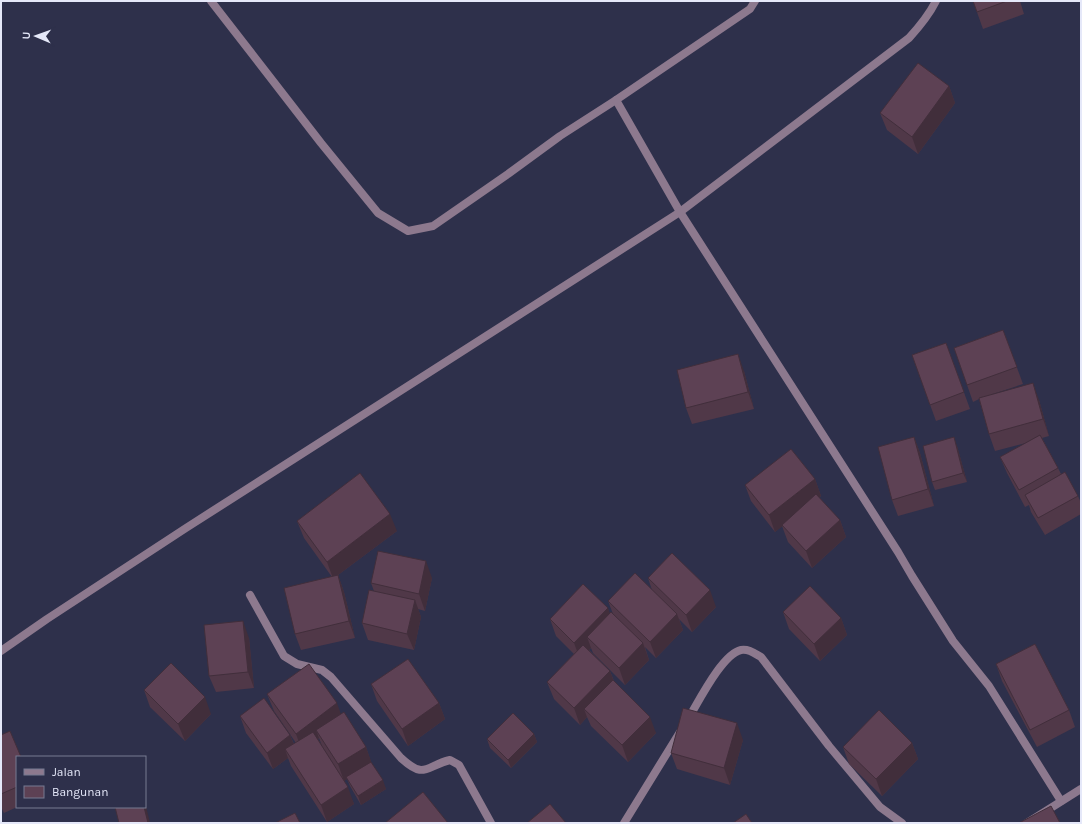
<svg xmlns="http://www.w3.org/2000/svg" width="1082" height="824" font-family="Karla,sans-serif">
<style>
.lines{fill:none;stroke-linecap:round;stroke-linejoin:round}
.minor{stroke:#8d798e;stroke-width:8}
.wall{fill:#503848;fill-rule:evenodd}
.shaded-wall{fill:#412e3b}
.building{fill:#5d4154;stroke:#412e3b}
</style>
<rect width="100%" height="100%" fill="#2e304b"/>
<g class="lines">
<!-- minor -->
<g class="minor">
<path d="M211,1L321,143L378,213L408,231L433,226L508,174L560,136L616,100"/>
<path d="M755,1L750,9L616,100L680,212L898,552L912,576L953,641L989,686L1061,801"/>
<path d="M250,595L284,656L297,664L322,670L331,677L401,758C425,780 425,766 450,760L459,765L491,823"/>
<path d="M1,651L47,619L186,528L680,212L909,38C920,26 929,15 936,1"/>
<path d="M688,719C698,703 722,654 741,650C749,649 754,653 761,657L829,746L880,807L902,823"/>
<path d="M624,823L680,732"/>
<path d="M1027,823L1081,789"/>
</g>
</g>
<!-- wall -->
<g class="wall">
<path d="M973,1H1020L1024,14L983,29Z"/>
<path d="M949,86L955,103L918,154L887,130L880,113Z"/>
<path d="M1003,330L1023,384L993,394L1039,400L1049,436L1042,438L1058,468L1061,474L1078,496L1081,503V514L1045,535L1031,512L1029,505L1025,507L1007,473L1000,457L1026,443L995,451L989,434L979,399L973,402L954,348Z"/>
<path d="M946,343L970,409L936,421L912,355Z"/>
<path d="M744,371L754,409L692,424L686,408Z"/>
<path d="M914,437L920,453L934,506L898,516L892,500Z"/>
<path d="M957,446L967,482L935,490L932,482Z"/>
<path d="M815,479L821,496L819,498L840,520L846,537L812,568L788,542L782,526L775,532L751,501L745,485Z"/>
<path d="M297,521L397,531L338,575L344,592L355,638L301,650L295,634L332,577L304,538Z"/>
<path d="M432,578L425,611L418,609L421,617L414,650L368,640L362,623L374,591L371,583Z"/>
<path d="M648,578L716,607L692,632L679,619L683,630L656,658L645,647L649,660L625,685L593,653L591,648L589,650L610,671L614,681L656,733L628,762L591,726L587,717L580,725L554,699L547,682L574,654L556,636L550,619L608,608L609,613L613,614L608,601L652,590Z"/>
<path d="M783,612L841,618L847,635L820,661L789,629Z"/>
<path d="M249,638L254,688L216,692L209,676Z"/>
<path d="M996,664L1069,710L1075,727L1037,747L1002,681Z"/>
<path d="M371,684L439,703L445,719L408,746L377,701Z"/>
<path d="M144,690L211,714L185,741L150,707Z"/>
<path d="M267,694L341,714L366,747L371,762L386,789L361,805L350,786L347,779L344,781L354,804L327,822L291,766L288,758L273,769L246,733L240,716L290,735L294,744L296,743L274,711ZM319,738L322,746L318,739Z"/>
<path d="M534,734L537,742L511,768L490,748L487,739Z"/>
<path d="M1,735L17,757V807L4,813L1,807Z"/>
<path d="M743,740L730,785L677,769L671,753Z"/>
<path d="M912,743L918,759L882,796L849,764L843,747Z"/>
</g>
<!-- shaded-wall -->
<g class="shaded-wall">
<path d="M949,86L955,103L918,154L912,137Z"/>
<path d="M738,354L744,371L754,409L748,392Z"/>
<path d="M1033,383L1039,400L1049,436L1043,419Z"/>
<path d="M914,437L920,453L934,506L928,489Z"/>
<path d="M954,437L957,446L967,482L963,473Z"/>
<path d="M815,479L821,496L775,532L769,515Z"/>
<path d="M390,514L397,531L338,575L344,592L355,638L327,562Z"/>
<path d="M840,520L846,537L812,568L806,551Z"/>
<path d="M426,561L432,578L425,611L419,594Z"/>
<path d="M710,590L716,607L692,632L686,615Z"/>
<path d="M415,600L421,617L414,650L407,634Z"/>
<path d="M608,608L614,625L587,637L591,648L580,659L574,643Z"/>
<path d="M677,614L683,630L656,658L650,642Z"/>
<path d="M841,618L847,635L820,661L814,644Z"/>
<path d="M243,621L249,638L254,688L248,672Z"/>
<path d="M643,643L649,660L625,685L619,668Z"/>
<path d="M610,671L616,687L584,709L587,717L580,725L574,708Z"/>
<path d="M205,697L211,714L185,741L178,724Z"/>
<path d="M337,703L343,720L316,730L319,738L302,751L296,734Z"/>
<path d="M439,703L445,719L408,746L402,729Z"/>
<path d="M650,717L656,733L628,762L622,745Z"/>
<path d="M737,723L743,740L730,785L724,768Z"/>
<path d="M534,734L537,742L511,768L508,760Z"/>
<path d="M290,735L297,752L285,749L288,758L273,769L267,753Z"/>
<path d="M912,743L918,759L882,796L876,779Z"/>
<path d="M366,747L372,764L346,777L347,779L344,781L338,764Z"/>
<path d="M383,780L386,789L361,805L358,796Z"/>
<path d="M348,787L354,804L327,822L321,805Z"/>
<path d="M145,802L150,823H148L144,807H145Z"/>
</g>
<!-- building -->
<g class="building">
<path d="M973,1H1007L977,12Z"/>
<path d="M918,63L949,86L912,137L880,113Z"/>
<path d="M1003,330L1017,367L967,385L954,348Z"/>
<path d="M946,343L964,392L930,405L912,355Z"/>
<path d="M738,354L748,392L686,408L677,370Z"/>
<path d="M1033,383L1043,419L989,434L979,398Z"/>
<path d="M1040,435L1058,468L1019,490L1000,457Z"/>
<path d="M914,437L928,489L892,500L878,447Z"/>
<path d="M954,437L963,473L932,482L923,446Z"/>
<path d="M791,449L815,479L769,515L745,485Z"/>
<path d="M1065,472L1078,496L1038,518L1025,495Z"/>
<path d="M360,473L390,514L327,562L297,521Z"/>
<path d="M816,494L840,520L806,551L782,525Z"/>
<path d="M378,551L426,561L419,594L371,583Z"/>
<path d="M672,553L710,590L686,615L648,578Z"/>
<path d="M635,573L677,614L650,642L608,601Z"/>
<path d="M338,575L349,621L295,634L284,588Z"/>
<path d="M583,584L608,608L574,643L550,619Z"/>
<path d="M810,586L841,618L814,644L783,612Z"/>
<path d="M369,590L415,600L407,634L362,623Z"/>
<path d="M611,612L643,643L619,668L587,637Z"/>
<path d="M243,621L248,672L209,676L204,625Z"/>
<path d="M1035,644L1069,710L1030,730L996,664Z"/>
<path d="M583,645L610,671L574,708L547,682Z"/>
<path d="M408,659L439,703L402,729L371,684Z"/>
<path d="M171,663L205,697L178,724L144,690Z"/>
<path d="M309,664L337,703L296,734L267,694Z"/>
<path d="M613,680L650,717L622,745L584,709Z"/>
<path d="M264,698L290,735L267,753L240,716Z"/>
<path d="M683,708L737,723L724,768L671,753Z"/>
<path d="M879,710L912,743L876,779L843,747Z"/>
<path d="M344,712L366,747L338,764L316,730Z"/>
<path d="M513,713L534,734L508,760L487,739Z"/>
<path d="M10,731L21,757H17V787L1,794V735Z"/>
<path d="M313,732L348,787L321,805L285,749Z"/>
<path d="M371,762L383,780L358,796L346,777Z"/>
<path d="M423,792L448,823H385Z"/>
<path d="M550,804L566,823H527Z"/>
<path d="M1051,806L1060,823H1019Z"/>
<path d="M115,807H144L148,823H119Z"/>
<path d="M295,813L300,823H275Z"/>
<path d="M746,814L752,823H733Z"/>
</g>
<!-- border -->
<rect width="1082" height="824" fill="none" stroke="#e5e8f9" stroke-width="4"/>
<!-- legend -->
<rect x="16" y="756" width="130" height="52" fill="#2e304b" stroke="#777a91"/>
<rect x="24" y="769" width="20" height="6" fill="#8d798e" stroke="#777a91"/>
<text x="52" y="776" font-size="12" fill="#e5e8f9">Jalan</text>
<rect x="24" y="786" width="20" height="12" fill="#5d4154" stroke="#777a91"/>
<text x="52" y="796" font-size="12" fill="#e5e8f9">Bangunan</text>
<!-- north arrow -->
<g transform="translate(36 36) rotate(272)" stroke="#2e304b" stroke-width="3" paint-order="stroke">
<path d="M0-3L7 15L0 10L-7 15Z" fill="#e5e8f9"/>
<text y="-6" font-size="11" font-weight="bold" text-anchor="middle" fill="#e5e8f9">U</text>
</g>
</svg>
